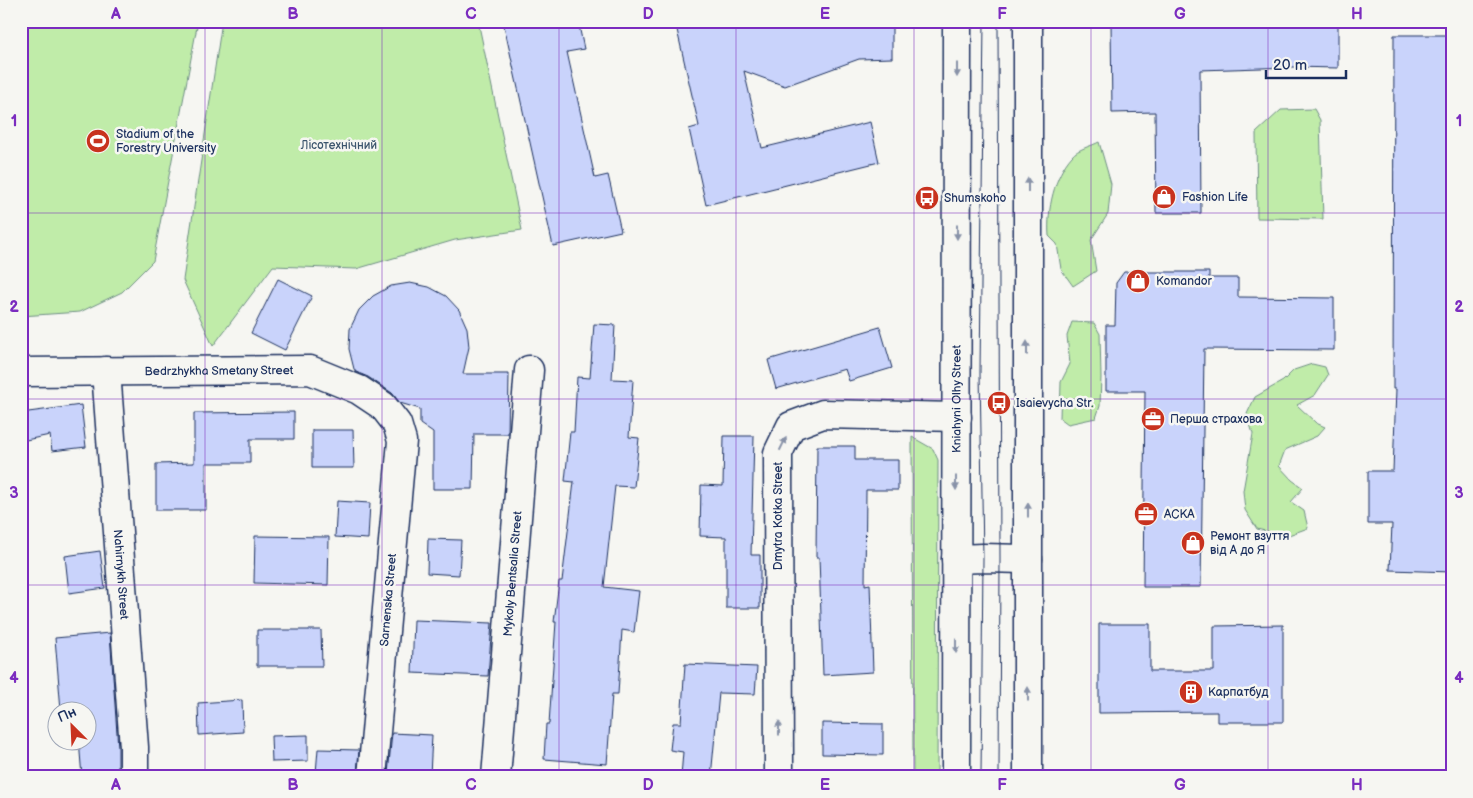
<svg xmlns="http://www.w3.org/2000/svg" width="1473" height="798" font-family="'Balsamiq Sans',sans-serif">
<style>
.green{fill:#c0eca9;stroke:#6e8e84}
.building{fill:#c9d3fb;stroke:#1b2f5e}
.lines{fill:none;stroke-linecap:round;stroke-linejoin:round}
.minor-casing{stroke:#1b2f5e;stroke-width:31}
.major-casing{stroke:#1b2f5e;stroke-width:31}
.minor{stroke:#f6f6f2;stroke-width:28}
.major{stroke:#f6f6f2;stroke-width:28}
.tram{stroke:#1b2f5e;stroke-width:1}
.oneway{fill:#8892a8}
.grid{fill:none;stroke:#7b2cbf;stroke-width:1;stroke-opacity:0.55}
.labels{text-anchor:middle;stroke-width:5;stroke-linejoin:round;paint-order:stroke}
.poi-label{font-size:12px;fill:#1b2f5e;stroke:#f6f6f2;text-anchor:start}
.park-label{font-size:12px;fill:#3c556d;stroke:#f6f6f2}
.street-label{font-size:12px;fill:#1b2f5e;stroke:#f6f6f2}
.neatline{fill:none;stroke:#7b2cbf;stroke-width:2}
.grid-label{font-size:16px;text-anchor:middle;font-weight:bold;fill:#7b2cbf}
</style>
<rect width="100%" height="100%" fill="#f6f6f2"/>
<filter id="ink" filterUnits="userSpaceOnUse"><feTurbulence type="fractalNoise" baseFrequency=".02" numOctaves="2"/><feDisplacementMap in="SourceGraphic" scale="10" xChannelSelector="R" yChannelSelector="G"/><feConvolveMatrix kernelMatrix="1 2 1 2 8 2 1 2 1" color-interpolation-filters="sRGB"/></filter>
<g filter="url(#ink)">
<!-- green -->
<g class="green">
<path d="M21,21H198L153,261L122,292L80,312L21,316Z"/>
<path d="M222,21H478L522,230L455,240L356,269L273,266L213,346L183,280Z"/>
<path d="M1314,109L1320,120L1323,219L1257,218L1256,133L1281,110Z"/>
<path d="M1099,142L1111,184L1108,214L1091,240L1096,271L1073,286L1061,269L1057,244L1049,236C1047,210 1054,176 1072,156C1077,149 1092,146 1099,142Z"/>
<path d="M1072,322L1094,323L1100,334L1101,377L1100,406L1096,418L1068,424L1060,418L1061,382L1070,364L1067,336Z"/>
<path d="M1312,364L1325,367L1328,375L1315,395L1297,405L1316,423L1325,427L1317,436L1285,450L1279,466L1292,480L1303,488L1291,502L1304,511L1308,528L1286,536L1257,529L1245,510L1243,491L1253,434L1247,414L1255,397L1283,381L1294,370Z"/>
<path d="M912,437L933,449L938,460L937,777H913Z"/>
</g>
<!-- building -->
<g class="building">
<path d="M503,21H578L584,49L567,52L595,178L608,175L621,231L553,246Z"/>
<path d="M675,21H892V58L859,59L785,86L744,71L762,148L870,122L879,162L706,205L689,129L699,126Z"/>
<path d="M1111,21H1338V68L1292,67L1200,70L1201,213H1156L1155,112L1112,113Z"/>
<path d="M1394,35H1452V572L1390,570L1392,524H1368V471H1393L1396,389H1393Z"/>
<path d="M1124,272H1209V278H1238V297L1334,298V350L1204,349L1201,587H1143L1145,391H1106V325H1115L1116,283Z"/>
<path d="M278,279L312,296L285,350L251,333Z"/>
<path d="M410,283L429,287L446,296L459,310L467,328L469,347L463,374H509L508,434H474L473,489H433V433L420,424V409L400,403L392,393L368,377L356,372L354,369L349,349L350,329L359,310L373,296L391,286Z"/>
<path d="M594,324L615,325L612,379L633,380L629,437L639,438L634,487L615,486L604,587L639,591L634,632L622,630L618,694H612L607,764L544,759L546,724H549L556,622H554L559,581H562L574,482L565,481L570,432H574L577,377L590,378Z"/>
<path d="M880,327L892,368L849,381L845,369L776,389L768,360Z"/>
<path d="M81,405L86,447L52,451L50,435L21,441V413Z"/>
<path d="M294,412V439H250V463H206V510H156V464L194,463V413Z"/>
<path d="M312,430H353L354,468H312Z"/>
<path d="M724,436H754L751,555H760V608H726V537L700,536L701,485L723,486Z"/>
<path d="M817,446H855V460H898V490H866L865,585L870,584L873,672L823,675L819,557H816Z"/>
<path d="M337,501L370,503L368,539L335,537Z"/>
<path d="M255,536L329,537L328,585L254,583Z"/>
<path d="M428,539L461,540L459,575L427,573Z"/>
<path d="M100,551L105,588L69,593L65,556Z"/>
<path d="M414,620L492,623L488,676L412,673Z"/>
<path d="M1099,624H1150V671H1214V626L1283,625V722H1217V712L1099,713Z"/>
<path d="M257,630H321L322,666H257Z"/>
<path d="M110,633L118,748V777H82L79,740H88V710H61L55,638Z"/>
<path d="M685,664L757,667L755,694L719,693L711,777H681L683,752L670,750L673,723H681Z"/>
<path d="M242,700L243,732L199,735L198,703Z"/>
<path d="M822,723L883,724V755L822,754Z"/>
<path d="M392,733L432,735L430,776L388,774Z"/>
<path d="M308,735V761L272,762L271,736Z"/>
<path d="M318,749L359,750L357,773L345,772V774L316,773Z"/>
</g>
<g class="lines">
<!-- minor casing -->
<g class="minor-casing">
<g id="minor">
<path id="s1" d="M106,371L134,747V777"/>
<path id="s2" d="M21,372L310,370L359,390L383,406L397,424L402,441L372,777"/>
<path id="s3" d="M496,777L529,370"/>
<path d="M779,777L778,453L791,426L823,414L957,417"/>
</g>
</g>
<!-- major casing -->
<g class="major-casing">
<g id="major">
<path d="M956,559L983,558L1028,559"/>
<path id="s4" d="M956,777L957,21"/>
<path d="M1028,777V21"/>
</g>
</g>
<!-- minor -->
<use href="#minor" class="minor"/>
<!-- major -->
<use href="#major" class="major"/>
<!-- tram -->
<g class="tram">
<path d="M998,21L1000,559L999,777"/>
<path d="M981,777L983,558L980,372L984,21"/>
</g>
</g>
<!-- one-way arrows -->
<defs><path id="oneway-solid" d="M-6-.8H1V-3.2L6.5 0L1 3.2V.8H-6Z" transform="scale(1.25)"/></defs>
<g class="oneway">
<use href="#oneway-solid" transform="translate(957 70) rotate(90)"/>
<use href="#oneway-solid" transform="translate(1028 185) rotate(-90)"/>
<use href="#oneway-solid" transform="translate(957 232) rotate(90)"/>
<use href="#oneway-solid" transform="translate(1027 348) rotate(-90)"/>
<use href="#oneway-solid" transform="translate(783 444) rotate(-64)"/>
<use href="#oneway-solid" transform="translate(956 483) rotate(90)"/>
<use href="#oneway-solid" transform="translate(1028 510) rotate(-90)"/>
<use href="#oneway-solid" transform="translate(956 646) rotate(90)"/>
<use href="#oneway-solid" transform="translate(1028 694) rotate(-90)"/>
<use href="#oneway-solid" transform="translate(779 728) rotate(-90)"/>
</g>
</g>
<!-- grid -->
<path class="grid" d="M205,21V777M382,21V777M559,21V777M736,21V777M914,21V777M1091,21V777M1268,21V777M21,213H1452M21,399H1452M21,585H1452"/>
<!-- icons -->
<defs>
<g id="stadium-disc" transform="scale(1.25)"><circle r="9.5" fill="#c8321e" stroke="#f6f6f2"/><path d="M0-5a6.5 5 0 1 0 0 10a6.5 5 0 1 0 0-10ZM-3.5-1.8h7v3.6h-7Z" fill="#fff"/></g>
<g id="shop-disc" transform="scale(1.25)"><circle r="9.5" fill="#c8321e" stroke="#f6f6f2"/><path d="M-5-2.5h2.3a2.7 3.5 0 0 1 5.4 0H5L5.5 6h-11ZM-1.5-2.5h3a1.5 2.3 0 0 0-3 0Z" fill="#fff"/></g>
<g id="bus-disc" transform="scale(1.25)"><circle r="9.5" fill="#c8321e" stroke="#f6f6f2"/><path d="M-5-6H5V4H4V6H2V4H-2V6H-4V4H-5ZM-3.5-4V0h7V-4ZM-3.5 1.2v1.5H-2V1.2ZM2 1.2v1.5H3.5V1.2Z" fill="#fff"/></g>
<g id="office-disc" transform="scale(1.25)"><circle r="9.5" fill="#c8321e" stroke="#f6f6f2"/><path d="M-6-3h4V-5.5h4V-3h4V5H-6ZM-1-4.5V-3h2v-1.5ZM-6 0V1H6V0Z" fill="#fff"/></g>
<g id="building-disc" transform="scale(1.25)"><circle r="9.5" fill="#c8321e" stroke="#f6f6f2"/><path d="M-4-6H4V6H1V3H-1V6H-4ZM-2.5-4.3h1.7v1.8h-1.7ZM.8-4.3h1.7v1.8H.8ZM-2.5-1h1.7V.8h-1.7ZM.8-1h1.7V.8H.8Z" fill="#fff"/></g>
</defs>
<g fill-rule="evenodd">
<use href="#stadium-disc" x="98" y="141"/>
<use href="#shop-disc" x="1164" y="197"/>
<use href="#bus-disc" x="927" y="198"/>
<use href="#shop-disc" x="1138" y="281"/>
<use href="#bus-disc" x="999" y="403"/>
<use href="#office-disc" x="1153" y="419"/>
<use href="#office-disc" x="1146" y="514"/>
<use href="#shop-disc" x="1193" y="543"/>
<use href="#building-disc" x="1191" y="692"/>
</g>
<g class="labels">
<!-- poi labels -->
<g class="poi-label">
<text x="116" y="138">Stadium of the<tspan x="116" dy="14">Forestry University</tspan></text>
<text x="1182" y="201">Fashion Life</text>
<text x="944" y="202">Shumskoho</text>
<text x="1156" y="285">Komandor</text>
<text x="1016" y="407">Isaievycha Str.</text>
<text x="1170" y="423">Перша страхова</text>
<text x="1164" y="518">АСКА</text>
<text x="1210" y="540">Ремонт взуття<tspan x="1210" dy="14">від А до Я</tspan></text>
<text x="1208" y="696">Карпатбуд</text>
</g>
<!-- park labels -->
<g class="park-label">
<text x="339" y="149">Лісотехнічний</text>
</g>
<!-- street labels -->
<g class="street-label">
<text dy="4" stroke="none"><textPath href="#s2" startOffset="198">Bedrzhykha Smetany Street</textPath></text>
<text dy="4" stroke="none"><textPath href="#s4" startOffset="378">Kniahyni Olhy Street</textPath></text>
<text transform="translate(778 516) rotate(-90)" y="4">Dmytra Kotka Street</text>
<text dy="4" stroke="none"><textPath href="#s3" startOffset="204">Mykoly Bentsalia Street</textPath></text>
<text dy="4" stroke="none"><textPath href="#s1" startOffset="204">Nahirnykh Street</textPath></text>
<text transform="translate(388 600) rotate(-85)" y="4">Sarnenska Street</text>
</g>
</g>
<!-- margin -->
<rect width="1473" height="798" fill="none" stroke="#f6f6f2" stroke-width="55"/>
<!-- north arrow -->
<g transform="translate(72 726) rotate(336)"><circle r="24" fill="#f6f6f2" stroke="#9ea6b7"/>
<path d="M0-4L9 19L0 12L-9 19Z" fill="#c8321e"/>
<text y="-8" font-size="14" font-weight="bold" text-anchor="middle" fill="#1b2f5e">Пн</text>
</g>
<!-- scale -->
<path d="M1266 70v8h80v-8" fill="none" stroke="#1b2f5e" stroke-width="2.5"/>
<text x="1273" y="70" font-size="15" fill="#1b2f5e" stroke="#f6f6f2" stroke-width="4" paint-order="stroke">20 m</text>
<rect x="28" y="28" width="1418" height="742" class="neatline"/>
<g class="grid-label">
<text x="116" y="19">A</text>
<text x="293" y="19">B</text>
<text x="471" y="19">C</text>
<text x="648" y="19">D</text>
<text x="825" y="19">E</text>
<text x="1002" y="19">F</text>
<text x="1180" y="19">G</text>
<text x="1357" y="19">H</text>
<text x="14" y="126">1</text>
<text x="1459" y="126">1</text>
<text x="14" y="312">2</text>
<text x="1459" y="312">2</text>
<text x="14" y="498">3</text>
<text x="1459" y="498">3</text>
<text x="14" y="683">4</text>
<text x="1459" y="683">4</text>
<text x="116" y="790">A</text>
<text x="293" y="790">B</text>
<text x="471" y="790">C</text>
<text x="648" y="790">D</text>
<text x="825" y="790">E</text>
<text x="1002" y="790">F</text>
<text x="1180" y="790">G</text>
<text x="1357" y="790">H</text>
</g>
</svg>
